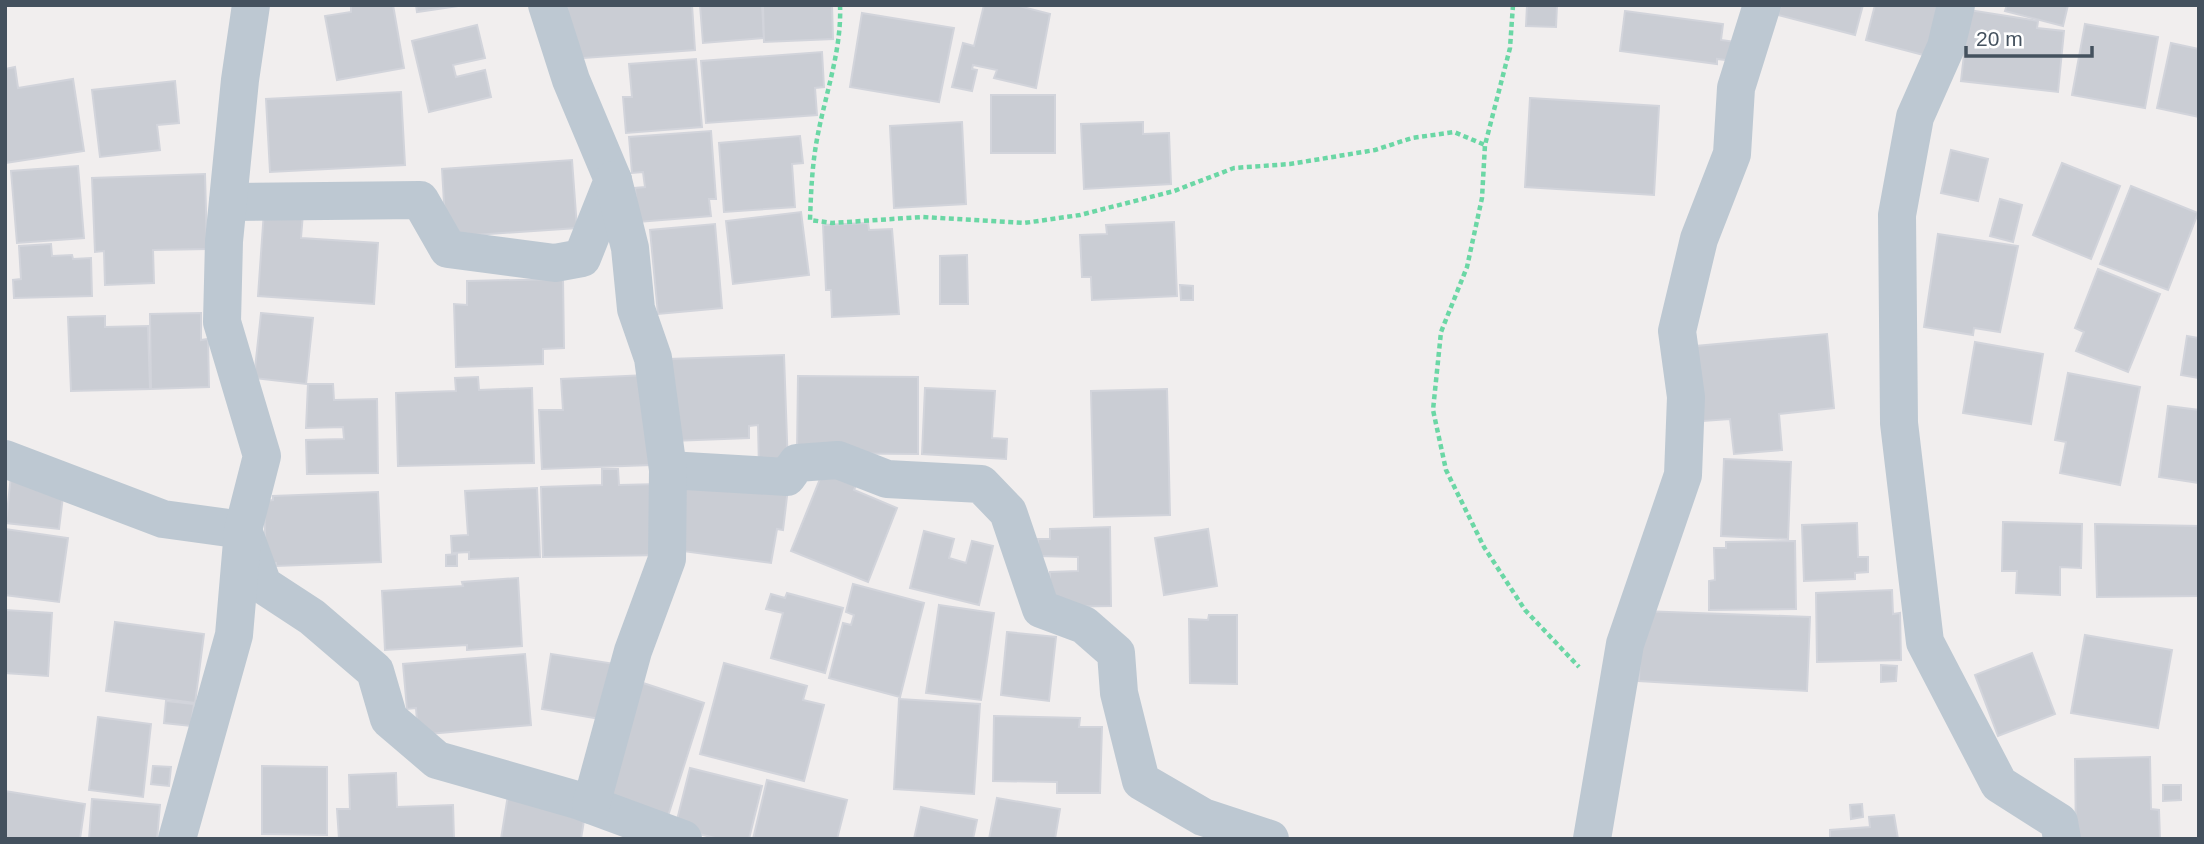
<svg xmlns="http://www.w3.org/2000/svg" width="2204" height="844" font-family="Arial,sans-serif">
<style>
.building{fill:#cacdd4;stroke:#d2d4db;stroke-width:2}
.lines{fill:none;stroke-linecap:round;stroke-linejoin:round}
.path{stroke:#6bd7a5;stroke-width:4.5;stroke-dasharray:5 3.5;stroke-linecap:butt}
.minor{stroke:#bdc8d2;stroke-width:38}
</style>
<rect width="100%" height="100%" fill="#f1eeee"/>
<!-- building -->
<g class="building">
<path d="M393,5L404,68L337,80L325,16L351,12V5Z"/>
<path d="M416,5H465L417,12Z"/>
<path d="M567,5H692L695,50L570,59Z"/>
<path d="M700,5H762L764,38L703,43Z"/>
<path d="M763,5H832L833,39L764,42Z"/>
<path d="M984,5H1015L1050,14L1036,88L994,78L997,70L973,65L972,69L977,70L972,91L952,87L963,43L974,46Z"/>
<path d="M1527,5H1557L1556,27L1526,26Z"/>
<path d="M1781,5H1863L1855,35L1778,15Z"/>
<path d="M1875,5H1949L1935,58L1866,40Z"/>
<path d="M2007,5H2068L2063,26L2005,11Z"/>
<path d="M1969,10L2038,21L2037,28L2064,31L2058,92L1961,81Z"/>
<path d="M1625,11L1723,24L1721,40L1736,42L1733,61L1717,59V64L1620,51Z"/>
<path d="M862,13L954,28L939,102L850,87Z"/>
<path d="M2085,24L2158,37L2145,108L2072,95Z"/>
<path d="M477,25L485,58L453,65L456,77L485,70L491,97L429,112L412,41Z"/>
<path d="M2171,43L2199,49V117L2157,108Z"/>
<path d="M822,52L824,87L815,88L817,115L706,123L701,61Z"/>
<path d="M696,59L702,127L626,133L623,97H632L629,64Z"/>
<path d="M15,67L18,88L73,79L84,151L5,163V69Z"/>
<path d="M175,81L179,123L157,125L160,150L100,157L92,90Z"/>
<path d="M401,92L405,165L270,172L266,99Z"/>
<rect x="991" y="95" width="64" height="58"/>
<path d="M1530,98L1659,106L1654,195L1525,187Z"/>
<path d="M962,122L966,204L894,208L890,126Z"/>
<path d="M1143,122V134L1169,133L1171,184L1084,189L1081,124Z"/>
<path d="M711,131L716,199H709L711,216L638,222L635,188L645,187L643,172L632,173L629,137Z"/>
<path d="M800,136L803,163L792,164L795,207L724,212L719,143Z"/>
<path d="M1951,150L1988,159L1978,201L1941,193Z"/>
<path d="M572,160L577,228L446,237L442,169Z"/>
<path d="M2062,163L2120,186L2091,259L2033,235Z"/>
<path d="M78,166L84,238L17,243L11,171Z"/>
<path d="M205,174L207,249L153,250L154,283L105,285L104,251L95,252L92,178Z"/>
<path d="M2131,186L2198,213L2168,290L2100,264Z"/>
<path d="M2000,199L2022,205L2013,242L1990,236Z"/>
<path d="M264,211L303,213L301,238L378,243L374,304L258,296Z"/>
<path d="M801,212L809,275L733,284L726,221Z"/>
<path d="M1174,222L1177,296L1092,300L1091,277H1082L1080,235L1107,234L1106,225Z"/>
<path d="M868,223L869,230L892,229L899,314L832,317L831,290H826L823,225Z"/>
<path d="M715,224L722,308L658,314L650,230Z"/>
<path d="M1938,234L2018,246L2000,332L1974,328L1973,335L1924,327Z"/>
<path d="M51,244L52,256L72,255L73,259L91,258L92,296L14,298L13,280L21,279L19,246Z"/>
<path d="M967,255L968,304H940V256Z"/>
<path d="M2098,269L2160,294L2128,372L2076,351L2084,332L2075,328Z"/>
<path d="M563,279L564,348L543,349V364L456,367L454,304L467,305V281Z"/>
<path d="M1180,285L1193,286V300H1181Z"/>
<path d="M201,313V340L208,339L209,387L151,389L150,314Z"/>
<path d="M261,313L313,318L306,384L254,378Z"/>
<path d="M105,316V327L148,326L150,389L71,391L68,317Z"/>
<path d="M1827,334L1834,408L1779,414L1782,450L1734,454L1730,419L1703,421L1696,346Z"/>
<path d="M2187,336L2199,338V378L2181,375Z"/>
<path d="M1975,342L2043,354L2031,424L1963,413Z"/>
<path d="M784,355L788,468L759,469L758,425L749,426V438L672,441L669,359Z"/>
<path d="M2068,373L2140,387L2120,485L2060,473L2066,442L2055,440Z"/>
<path d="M647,375L651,465L542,469L539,410H563L561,379Z"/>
<path d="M798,376L918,377V454L797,453Z"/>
<path d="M478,377L479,390L532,388L534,463L398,466L396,393L456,391L455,378Z"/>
<path d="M308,384H333L334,400L377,399L378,473L307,474L306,440L344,439L343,427L306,428Z"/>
<path d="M925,388L995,391L992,438L1007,439L1006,459L922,454Z"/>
<path d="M1167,389L1170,515L1094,517L1091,391Z"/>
<path d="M2168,406L2199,410V483L2159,477Z"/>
<path d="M1724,459L1791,462L1788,539L1721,536Z"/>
<path d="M826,464L859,478L854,490L897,508L868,582L791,551Z"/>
<path d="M602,469H618L619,485L661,484L662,555L543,557L541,487L602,485Z"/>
<path d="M11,475L64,488L59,529L6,523Z"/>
<path d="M685,475L788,488L783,530L777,529L771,563L675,550Z"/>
<path d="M537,488L540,557L469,559V552L452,553L451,536L468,535L465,491Z"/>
<path d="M378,492L381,562L276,566V563L266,564L264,501L273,500V496Z"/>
<path d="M2003,522L2082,524L2081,568L2060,567V595L2016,593L2017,571H2002Z"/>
<path d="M1857,523L1858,557H1868V572L1855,573V579L1804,581L1802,525Z"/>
<path d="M2095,524L2199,526V596L2097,597Z"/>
<path d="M1110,527L1111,606L1050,607V572L1078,571V557L1038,556V539H1050V529Z"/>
<path d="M5,529L68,538L59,602L5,595Z"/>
<path d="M1208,529L1217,586L1164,595L1155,538Z"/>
<path d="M924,531L954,539L949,558L966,563L972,541L993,546L979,605L910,588Z"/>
<path d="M1795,541L1796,609L1709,610V581L1715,580L1714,548H1726V542Z"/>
<path d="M457,554V566H446V555Z"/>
<path d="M518,578L522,646L467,650V645L385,650L382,591L463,586L462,582Z"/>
<path d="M853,584L924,603L900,697L829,678L843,623L851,625L854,615L846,612Z"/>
<path d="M1892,590L1893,614L1900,613L1901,660L1817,662L1816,593Z"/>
<path d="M787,593L843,608L825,673L771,658L783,613L766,609L771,594L785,598Z"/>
<path d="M939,605L994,613L981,700L926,693Z"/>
<path d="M5,610L52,613L48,676L5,673Z"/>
<path d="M1641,611L1810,617L1807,691L1639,681Z"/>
<path d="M1209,615H1237V684L1190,683L1189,619L1208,620Z"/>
<path d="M115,622L204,634L195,703L106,691Z"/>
<path d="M1007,632L1056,637L1049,701L1001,695Z"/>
<path d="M2085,635L2172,650L2158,728L2071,713Z"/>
<path d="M2032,653L2055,714L1998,736L1975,675Z"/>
<path d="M525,654L531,725L418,735L416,708L407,709L403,664Z"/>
<path d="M551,654L615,664L606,720L542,709Z"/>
<path d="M724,663L807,686L803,700L824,705L804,781L700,754Z"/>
<path d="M1881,665L1897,666L1896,681L1881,682Z"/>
<path d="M637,681L704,703L668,816L601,793Z"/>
<path d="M899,699L980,704L974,794L894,789Z"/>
<path d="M166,701L194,704L191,726L164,723Z"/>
<path d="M994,716L1080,718L1079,727H1102L1100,793H1057V782L993,781Z"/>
<path d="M98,717L151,724L143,797L89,790Z"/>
<path d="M2150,757L2151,809L2159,810L2160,839H2076L2075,759Z"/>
<path d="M153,766L171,767L169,786L151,784Z"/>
<path d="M262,766L327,767V835L262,834Z"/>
<path d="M690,768L762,786L749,839H719L675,828Z"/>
<path d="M396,773L397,807L453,805L454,839H339L337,809H350L349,775Z"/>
<path d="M767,780L847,800L837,839H753Z"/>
<path d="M2163,785H2181V800L2163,801Z"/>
<path d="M5,791L85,804L80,839H5Z"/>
<path d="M508,795L586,808L581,839H501Z"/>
<path d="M997,798L1060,809L1055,839H989Z"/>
<path d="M92,799L160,805L157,839H89Z"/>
<path d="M1862,804L1863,817L1851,819L1850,805Z"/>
<path d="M921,807L977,820L973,839H914Z"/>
<path d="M1894,815L1898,839H1830V830L1870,827L1869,817Z"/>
</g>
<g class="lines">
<!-- path -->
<g class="path">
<path d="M840,5C842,50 825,95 817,139C812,166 811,192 810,220L832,223L922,217L1024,223L1080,215L1174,191L1234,168L1290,164L1375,150L1412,138L1454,132L1485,145"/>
<path d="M1513,5L1510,48L1485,145L1482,198L1467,267L1441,332L1433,410L1446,470L1484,547L1525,610L1579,667"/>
</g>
<!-- minor -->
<g class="minor">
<path d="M1956,5L1946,47L1915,117L1897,215L1899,423L1925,642L1999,784L2059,822L2062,839"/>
<path d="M228,202L420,200L448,249L555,263L582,258L613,180L571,80L547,5"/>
<path d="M5,459L163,519L243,530L263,585L312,617L375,671L389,719L437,760L577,800L683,839"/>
<path d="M668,470L787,477L797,463L838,460L887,479L981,484L1008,512L1041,609L1084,625L1116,653L1119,693L1141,781L1203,817L1270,839"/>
<path d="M591,805L633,651L667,559L668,470L653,358L636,309L630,248L613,180"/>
<path d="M177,839L234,635L243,530L262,456L222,322L224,241L240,80L251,5"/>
<path d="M1592,839L1625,644L1683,475L1686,397L1677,331L1699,239L1732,154L1736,88L1762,5"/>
</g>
</g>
<!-- border -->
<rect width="2204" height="844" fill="none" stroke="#44515e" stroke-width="14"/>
<!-- scale -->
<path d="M1966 46v10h126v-10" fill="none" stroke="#44515e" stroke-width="3.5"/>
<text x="1976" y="46" font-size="21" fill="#44515e" stroke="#ffffff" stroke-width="5" paint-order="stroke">20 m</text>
</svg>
